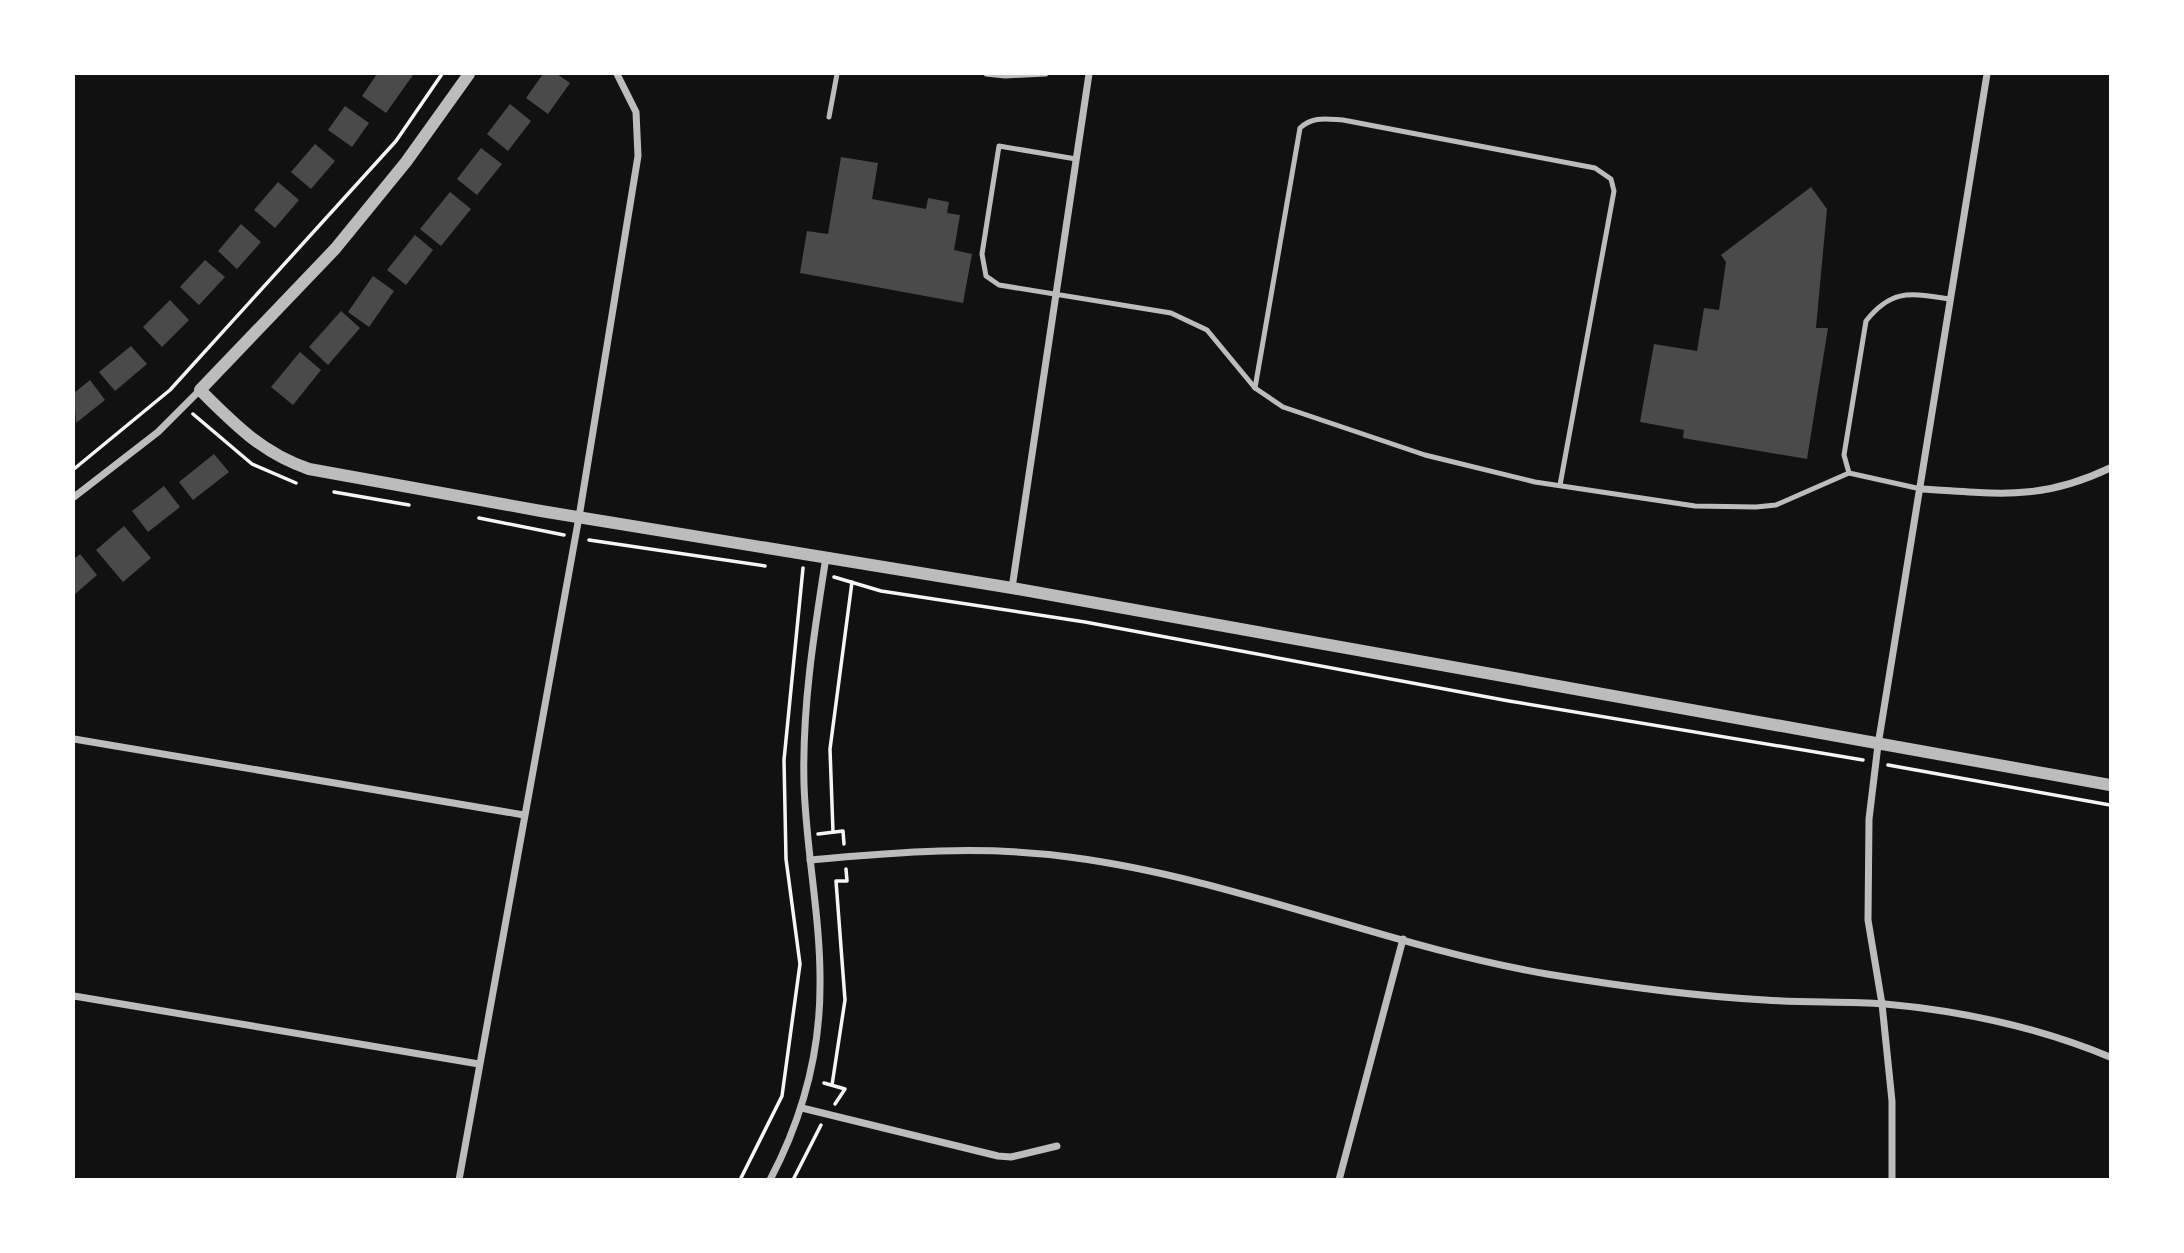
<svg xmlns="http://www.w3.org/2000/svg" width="2184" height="1253" font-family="'Space Grotesk',sans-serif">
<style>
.building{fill:#4a4a4a}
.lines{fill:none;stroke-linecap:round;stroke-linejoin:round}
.path{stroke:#f5f5f5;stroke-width:3.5}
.service{stroke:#bcbcbc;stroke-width:5}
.minor{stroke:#bcbcbc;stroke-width:7}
.tertiary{stroke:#bcbcbc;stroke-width:12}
</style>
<rect width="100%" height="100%" fill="#111"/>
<!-- building -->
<g class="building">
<path d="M377,74L413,75L386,113L362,96Z"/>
<path d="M543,74H557L570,83L548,114L526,98Z"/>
<path d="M510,104L531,121L508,151L487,134Z"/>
<path d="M345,106L369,123L352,147L328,130Z"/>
<path d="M315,144L335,161L311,189L291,172Z"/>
<path d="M481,148L502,164L477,195L457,179Z"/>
<path d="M841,157L878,163L872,199L926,209L928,198L949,202L947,213L960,215L954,250L972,254L963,303L800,273L807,231L828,234Z"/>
<path d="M278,182L299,200L275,228L254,210Z"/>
<path d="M1811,187L1827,209L1816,328H1828L1807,459L1683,438L1684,430L1640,422L1654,344L1697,351L1704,308L1719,310L1726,262L1721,255Z"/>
<path d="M450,192L471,209L441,246L420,229Z"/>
<path d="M241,224L261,242L237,269L218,251Z"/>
<path d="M415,235L433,250L406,285L387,270Z"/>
<path d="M205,260L225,277L199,305L180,287Z"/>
<path d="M373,276L394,291L369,327L348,312Z"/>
<path d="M170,300L189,320L162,347L143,327Z"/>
<path d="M341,311L360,328L328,365L309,347Z"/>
<path d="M131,346L147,364L115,391L99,372Z"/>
<path d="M300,352L321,370L293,405L271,387Z"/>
<path d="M90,380L105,400L76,423L74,393Z"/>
<path d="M214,454L229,472L193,500L179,482Z"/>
<path d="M164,486L180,507L148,532L132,511Z"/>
<path d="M124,526L151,558L123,582L96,550Z"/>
<path d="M80,554L97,575L74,595V559Z"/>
</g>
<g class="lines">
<!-- path -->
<g class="path">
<path d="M193,414L252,464L296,483"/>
<path d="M74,469L170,390L396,141L442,74"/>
<path d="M334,492L409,505"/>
<path d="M479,518L564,535"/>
<path d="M589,540L765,566"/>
<path d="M834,577L881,591L1085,622L1509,701L1863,760"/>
<path d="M1888,765L2110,805"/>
<path d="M833,832L830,749L852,582"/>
<path d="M818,834L843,831L844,844"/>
<path d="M824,1083L845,1089L835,1104"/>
<path d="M832,1085L845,1000L836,881H847L846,869"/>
<path d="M740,1180L782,1096L800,964L786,859L784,760L803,568"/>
<path d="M793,1180L821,1125"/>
</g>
<!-- service -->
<g class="service">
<path d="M986,74L1005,76L1046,74"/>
<path d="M829,117L837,74"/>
<path d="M1076,159L999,146L982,254L986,276L999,285L1171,313L1207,330L1255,388L1283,407L1425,455L1535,482L1695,506L1756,507L1776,505L1849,473"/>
<path d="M1255,388L1300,128C1313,116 1326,119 1343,120L1595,168L1611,179L1614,191L1560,485"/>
<path d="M1921,489L1849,473L1844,455L1866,321C1893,287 1912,294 1951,299"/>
</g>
<!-- minor -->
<g class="minor">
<path d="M1921,489C1996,493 2039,502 2110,468"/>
<path d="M74,497L158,432L200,390"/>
<path d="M1012,588L1089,74"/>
<path d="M74,739L524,815"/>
<path d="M810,860C897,852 983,845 1069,857C1232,878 1385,946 1547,974C1619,986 1692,996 1765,1000C1805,1003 1845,1001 1885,1004C1963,1011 2038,1027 2110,1057"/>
<path d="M74,996L479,1064"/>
<path d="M802,1108L998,1156L1011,1157L1057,1146"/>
<path d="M459,1180L579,517L638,156L636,112L617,74"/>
<path d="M770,1180C802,1119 820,1055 820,986C821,919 806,851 804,784C802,707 814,633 826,557"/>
<path d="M1339,1180L1403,939"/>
<path d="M1892,1180V1101L1882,1004L1868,920L1869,819L1878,745L1987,74"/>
</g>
<!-- tertiary -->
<path class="tertiary" d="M469,74L406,162L335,249L200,390C234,424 262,453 309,469L541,511L1012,588L2110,785"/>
</g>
<!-- border -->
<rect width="2184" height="1253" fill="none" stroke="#ffffff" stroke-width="150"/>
</svg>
